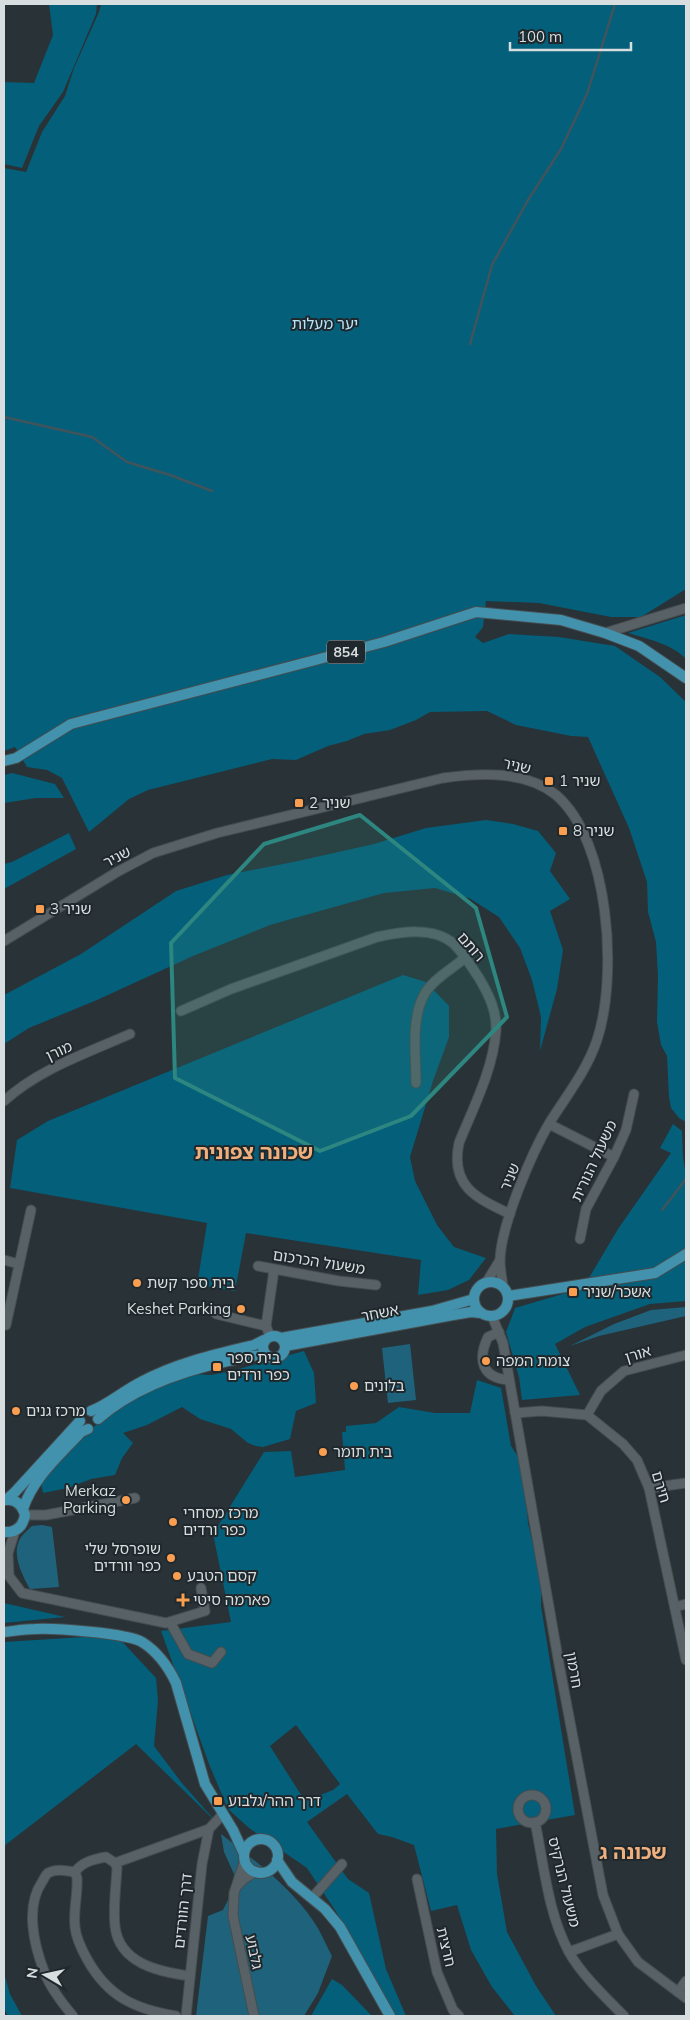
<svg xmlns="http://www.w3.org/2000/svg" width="690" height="2020" font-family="Mulish,'Noto Sans Hebrew',sans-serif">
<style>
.green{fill:#1e637b}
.forest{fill:#045f7a;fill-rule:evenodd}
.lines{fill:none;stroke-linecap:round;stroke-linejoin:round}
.stream{stroke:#41545c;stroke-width:2.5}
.minor-casing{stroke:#454d50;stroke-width:11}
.major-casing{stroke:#454d50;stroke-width:12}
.minor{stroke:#586266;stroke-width:9}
.major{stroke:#4292ad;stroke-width:10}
.marked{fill:#2d867f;fill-opacity:0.2;stroke:#2d867f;stroke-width:4;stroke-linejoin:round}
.poi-dot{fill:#fb9e50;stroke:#1f282c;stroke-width:2}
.labels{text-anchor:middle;stroke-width:4;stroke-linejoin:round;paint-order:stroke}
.shield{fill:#1f282c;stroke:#a0a7aa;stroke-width:1}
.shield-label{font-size:14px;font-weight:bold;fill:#d8dee0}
.park-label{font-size:15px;fill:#b6e4f8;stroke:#1f282c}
.street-label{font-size:15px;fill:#d8dee0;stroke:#1f282c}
.poi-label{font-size:15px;fill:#d8dee0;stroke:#1f282c;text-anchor:start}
.district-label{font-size:20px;font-weight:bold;fill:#f0b07e;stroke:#1f282c}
</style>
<rect width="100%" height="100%" fill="#293236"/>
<!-- green -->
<g class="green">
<path d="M686,1307V1316L599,1336L570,1346L614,1324L651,1310Z"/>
<path d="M410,1344L416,1400L388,1403L382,1348Z"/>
<path d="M42,1525L52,1527L59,1587L30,1589C23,1577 12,1555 19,1541C21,1535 28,1530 32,1526Z"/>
<path d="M221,1834C255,1861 289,1885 314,1922C321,1932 326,1945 332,1956L318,1993L304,2016H196L208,1916L223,1910L231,1894L234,1874L224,1852Z"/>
</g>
<!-- forest -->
<g class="forest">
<path d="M49,4H97L96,14L63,92L39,126L22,168L4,164V82L34,83L53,35Z"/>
<path d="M101,4H686V589L641,617H611L539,603L486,601L483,627L475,637L483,643L509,634L559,637L615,646L660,677L686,702V1122L679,1118L671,1108L669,1097L667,1056L661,1045L657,1022L658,976L656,942L648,912L647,882L629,828L588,737L571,736L516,725L487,711L430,712L416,720L390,730L364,734L347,741L328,746L296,760L272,759L148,790L129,799L89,832L62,778L47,770L27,767L15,747L4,751V168L26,172L42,132L65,96L74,68L99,12Z"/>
<path d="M686,615V659C672,644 648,639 628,633Z"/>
<path d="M12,773L55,784L64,798H36L4,803V775Z"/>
<path d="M486,820L513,824L538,831L556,853L550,871L570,899L550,911L563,950L557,989L540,1051L541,1017L532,980L520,948L499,917L469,898L435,888L384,893L270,925L193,956L97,1000L29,1028L4,1044V995L81,954L176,891L227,875L298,861L374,844L426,828Z"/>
<path d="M69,833L76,849L4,889V864L12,862Z"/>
<path d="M403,975L426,982L449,1006V1037L433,1081L410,1157L415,1181L437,1225L454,1247L486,1258L469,1280L448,1290L418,1295L421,1260L246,1233L235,1291L197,1285L207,1223L10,1188L17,1140L48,1121Z"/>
<path d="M673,1124L682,1131L683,1157L686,1177V1301L650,1304L585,1327L555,1344L580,1395L522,1400L519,1377L506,1332L515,1308L583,1288L618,1229L671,1153L660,1148Z"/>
<path d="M304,1351L314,1373L316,1403L296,1411L290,1439L263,1447L256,1446L248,1443L231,1429L200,1419L182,1407L147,1425L123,1433L133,1443L122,1458L115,1475L91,1479L68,1488L43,1493L41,1483L47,1473L90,1430L113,1411L165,1382L192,1374L211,1375L231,1371Z"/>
<path d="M477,1380L501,1388L511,1446L523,1464L528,1523L541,1578V1606L575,1815L496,1829L497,1874L507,1932L536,1986L556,2016H515L492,1987L471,1950L457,1905L431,1911L414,1845L392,1837L378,1834L347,1794L307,1822L348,1879L369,1893L386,1969L406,2016H396L335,1910L307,1868L249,1828L228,1809L209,1764L161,1631L231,1622L213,1534L264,1452L291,1451L295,1477L345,1470L342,1432H346V1426L376,1423L399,1407L435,1413H470ZM296,1725L340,1784L333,1790L305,1801L270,1746Z"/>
<path d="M4,1603L65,1617L4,1623Z"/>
<path d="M116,1635L156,1678L158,1701L154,1746L181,1782L217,1823L136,1744L4,1846V1642Z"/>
<path d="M4,1973L10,1994L22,2016H8L4,2009Z"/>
<path d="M332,1979L342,1985L372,2016H311Z"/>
</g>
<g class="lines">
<!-- stream -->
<g class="stream">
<path d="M470,344L492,265L528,200L561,149L587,94L615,4"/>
<path d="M4,417L92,437L127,462L170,475L212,491"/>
<path d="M662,1210L686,1179"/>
</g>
<!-- minor casing -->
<g class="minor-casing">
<g id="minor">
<path d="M605,633L686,608"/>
<path d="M4,941L117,872L153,853L217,833L443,778C479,773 525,770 556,795C610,841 618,977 597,1040C587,1070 567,1095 550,1122C532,1152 501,1225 500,1260C500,1269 502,1278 503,1287"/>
<path d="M181,1011L231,989L377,937C401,932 434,926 454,944C464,954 471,966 479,978C489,995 497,1011 496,1031C493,1070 473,1108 459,1143C450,1186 476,1198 510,1214"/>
<path d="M416,1083C416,1056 411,1022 423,997C430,981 452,969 466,957"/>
<path d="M4,1101C39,1069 87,1053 130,1034"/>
<path d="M549,1124L614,1157"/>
<path d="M580,1239L586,1209L614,1157L626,1130L634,1094"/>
<path d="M4,1260L19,1264"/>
<path d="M258,1266L339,1281L376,1285"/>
<path d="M486,1283L500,1260"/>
<path d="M216,1314L266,1326"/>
<path d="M492,1316L503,1343L559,1664L603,1895L618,1934L638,1962L686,1998"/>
<path d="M6,1325L31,1210"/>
<path d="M499,1332L488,1337C477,1360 482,1378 509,1380"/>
<path d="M270,1336L266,1326L274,1270"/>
<path d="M515,1413L542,1411L587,1415L623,1444L637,1460L649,1488L686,1660"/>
<path d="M587,1415L601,1391L624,1371L686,1355"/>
<path d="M649,1488L686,1483"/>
<path d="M25,1515H46L135,1498"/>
<path d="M15,1531L8,1553L9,1576L22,1593L166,1623L205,1611L201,1588"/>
<path d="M675,1607L686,1604"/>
<path d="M170,1622L188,1654L212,1663L221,1652"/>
<circle cx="532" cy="1809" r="14"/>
<path d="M535,1822C544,1865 548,1914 569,1952C580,1973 607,1999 624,2016"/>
<path d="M245,1860L234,1893L233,1916L254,2016"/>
<path d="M115,1863L209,1829"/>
<path d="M75,1872C82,1862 94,1859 106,1857L115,1863L117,1868C116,1887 113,1907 115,1926C119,1964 160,1972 190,1976"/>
<path d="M417,1879L437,1972L453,2010L459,2016"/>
<path d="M237,1886L244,1879L256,1871"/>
<path d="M312,1898L342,1864"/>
<path d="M569,1952L618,1934"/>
<path d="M678,1992L686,1981"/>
<path d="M73,2016C62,2003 50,1988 44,1971C34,1945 25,1907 42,1882C44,1879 46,1874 48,1873C57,1868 66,1871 75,1872L77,1878C78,1894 73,1911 75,1927C76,1938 82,1950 87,1959C108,1997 135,2009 176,2016"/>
<path d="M186,2016L202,1864L209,1829L223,1814"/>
</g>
</g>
<!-- major casing -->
<g class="major-casing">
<g id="major">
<path d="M4,761L16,758L71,724L384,642L476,612L561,620L605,633L639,646L686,678"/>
<circle cx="491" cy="1299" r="17"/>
<path d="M508,1296L655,1273L686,1254"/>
<circle cx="274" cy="1347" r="11"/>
<path d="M281,1338L432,1311L474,1299"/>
<path d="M285,1346L453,1315L471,1312L481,1313"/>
<path d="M91,1411C109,1404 123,1391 141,1382C176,1363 216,1354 254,1345L264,1340"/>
<path d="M98,1419C134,1387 182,1371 228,1361C242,1358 253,1354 267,1356"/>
<path d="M4,1500C15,1498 22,1504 25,1515C23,1527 16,1533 4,1532"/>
<path d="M6,1500L15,1492L80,1421"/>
<path d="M23,1509C33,1478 59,1456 81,1432L88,1429"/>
<path d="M4,1632C14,1631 24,1629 35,1629C54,1628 127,1633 142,1642C158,1652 168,1666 176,1683L205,1784L233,1830L244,1854"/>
<circle cx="261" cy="1856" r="17"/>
<path d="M277,1860L292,1882L325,1909L340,1927L390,2016"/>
</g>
</g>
<!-- minor -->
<use href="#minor" class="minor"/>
<!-- major -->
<use href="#major" class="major"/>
</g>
<!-- marked area -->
<path class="marked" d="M360,815L476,908L507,1017L411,1116L320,1151L175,1078L171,943L264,844Z"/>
<!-- markers -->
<g class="poi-dot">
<rect x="544" y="776" width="10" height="10" rx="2.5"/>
<rect x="294" y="798" width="10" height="10" rx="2.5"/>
<rect x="558" y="826" width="10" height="10" rx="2.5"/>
<rect x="35" y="904" width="10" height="10" rx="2.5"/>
<circle cx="137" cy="1283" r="5"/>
<rect x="568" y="1287" width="10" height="10" rx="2.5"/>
<circle cx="241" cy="1309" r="5"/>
<circle cx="486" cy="1361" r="5"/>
<rect x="212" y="1362" width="10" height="10" rx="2.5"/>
<circle cx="354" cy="1386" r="5"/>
<circle cx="16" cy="1411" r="5"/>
<circle cx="323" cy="1452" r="5"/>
<circle cx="126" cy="1500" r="5"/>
<circle cx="173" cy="1522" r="5"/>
<circle cx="171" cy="1558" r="5"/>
<circle cx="177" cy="1576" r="5"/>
<path d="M180.5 1592.5h5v5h5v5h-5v5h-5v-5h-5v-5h5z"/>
<rect x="213" y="1796" width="10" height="10" rx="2.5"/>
</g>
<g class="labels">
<!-- shield labels -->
<rect class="shield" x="327" y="640.5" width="38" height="23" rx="4"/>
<g class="shield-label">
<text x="346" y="657">854</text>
</g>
<!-- park labels -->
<g class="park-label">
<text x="325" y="329">יער מעלות</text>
</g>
<!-- street labels -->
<g class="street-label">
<text transform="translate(517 766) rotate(13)" y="5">שניר</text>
<text transform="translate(117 857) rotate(-28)" y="5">שניר</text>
<text transform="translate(471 947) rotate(49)" y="5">רותם</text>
<text transform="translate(59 1051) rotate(-25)" y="5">מורן</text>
<text transform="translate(594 1161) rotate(-65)" y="5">משעול הנורית</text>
<text transform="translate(510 1177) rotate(-67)" y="5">שניר</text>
<text transform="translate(319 1262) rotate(9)" y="5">משעול הכרכום</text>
<text transform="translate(380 1313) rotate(-11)" y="5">אשחר</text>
<text transform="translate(638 1354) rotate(-17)" y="5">אורן</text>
<text transform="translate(661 1487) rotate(73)" y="5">חירם</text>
<text transform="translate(574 1670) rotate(80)" y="5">חרמון</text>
<text transform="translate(564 1882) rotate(76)" y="5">משעול הנרקיס</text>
<text transform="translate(183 1911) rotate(-84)" y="5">דרך הוורדים</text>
<text transform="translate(446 1947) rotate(77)" y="5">חרצית</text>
<text transform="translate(254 1952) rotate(78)" y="5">גלבוע</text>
</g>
<!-- poi labels -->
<g class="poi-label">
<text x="559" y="786">שניר 1</text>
<text x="309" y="808">שניר 2</text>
<text x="573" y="836">שניר 8</text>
<text x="50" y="914">שניר 3</text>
<text x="147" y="1288">בית ספר קשת</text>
<text x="583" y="1297">אשכר/שניר</text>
<text x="231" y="1314" text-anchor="end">Keshet Parking</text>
<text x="227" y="1363">בית ספר<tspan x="227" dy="17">כפר ורדים</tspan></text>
<text x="496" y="1366">צומת המפה</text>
<text x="364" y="1391">בלונים</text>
<text x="26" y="1416">מרכז גנים</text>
<text x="333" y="1457">בית תומר</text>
<text x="116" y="1496" text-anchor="end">Merkaz<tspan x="116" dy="17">Parking</tspan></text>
<text x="183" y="1518">מרכז מסחרי<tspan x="183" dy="17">כפר ורדים</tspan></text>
<text x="161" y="1554" text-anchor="end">שופרסל שלי<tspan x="161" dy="17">כפר וורדים</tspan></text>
<text x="187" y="1581">קסם הטבע</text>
<text x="193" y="1605">פארמה סיטי</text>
<text x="228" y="1806">דרך ההר/גלבוע</text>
</g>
<!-- district labels -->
<g class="district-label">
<text x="254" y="1159">שכונה צפונית</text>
<text x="633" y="1859">שכונה ג</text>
</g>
</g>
<!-- border -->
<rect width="690" height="2020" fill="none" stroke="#d8dee0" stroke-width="10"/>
<!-- north arrow -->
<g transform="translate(45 1975) rotate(279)" stroke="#1f282c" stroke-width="4" paint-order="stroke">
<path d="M0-4L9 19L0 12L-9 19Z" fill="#d8dee0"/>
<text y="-8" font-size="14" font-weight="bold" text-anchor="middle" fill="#d8dee0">N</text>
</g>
<!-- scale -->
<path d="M510 42v8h121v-8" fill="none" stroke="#d8dee0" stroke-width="2.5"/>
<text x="518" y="42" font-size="15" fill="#d8dee0" stroke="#1f282c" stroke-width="4" paint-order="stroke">100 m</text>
</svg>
